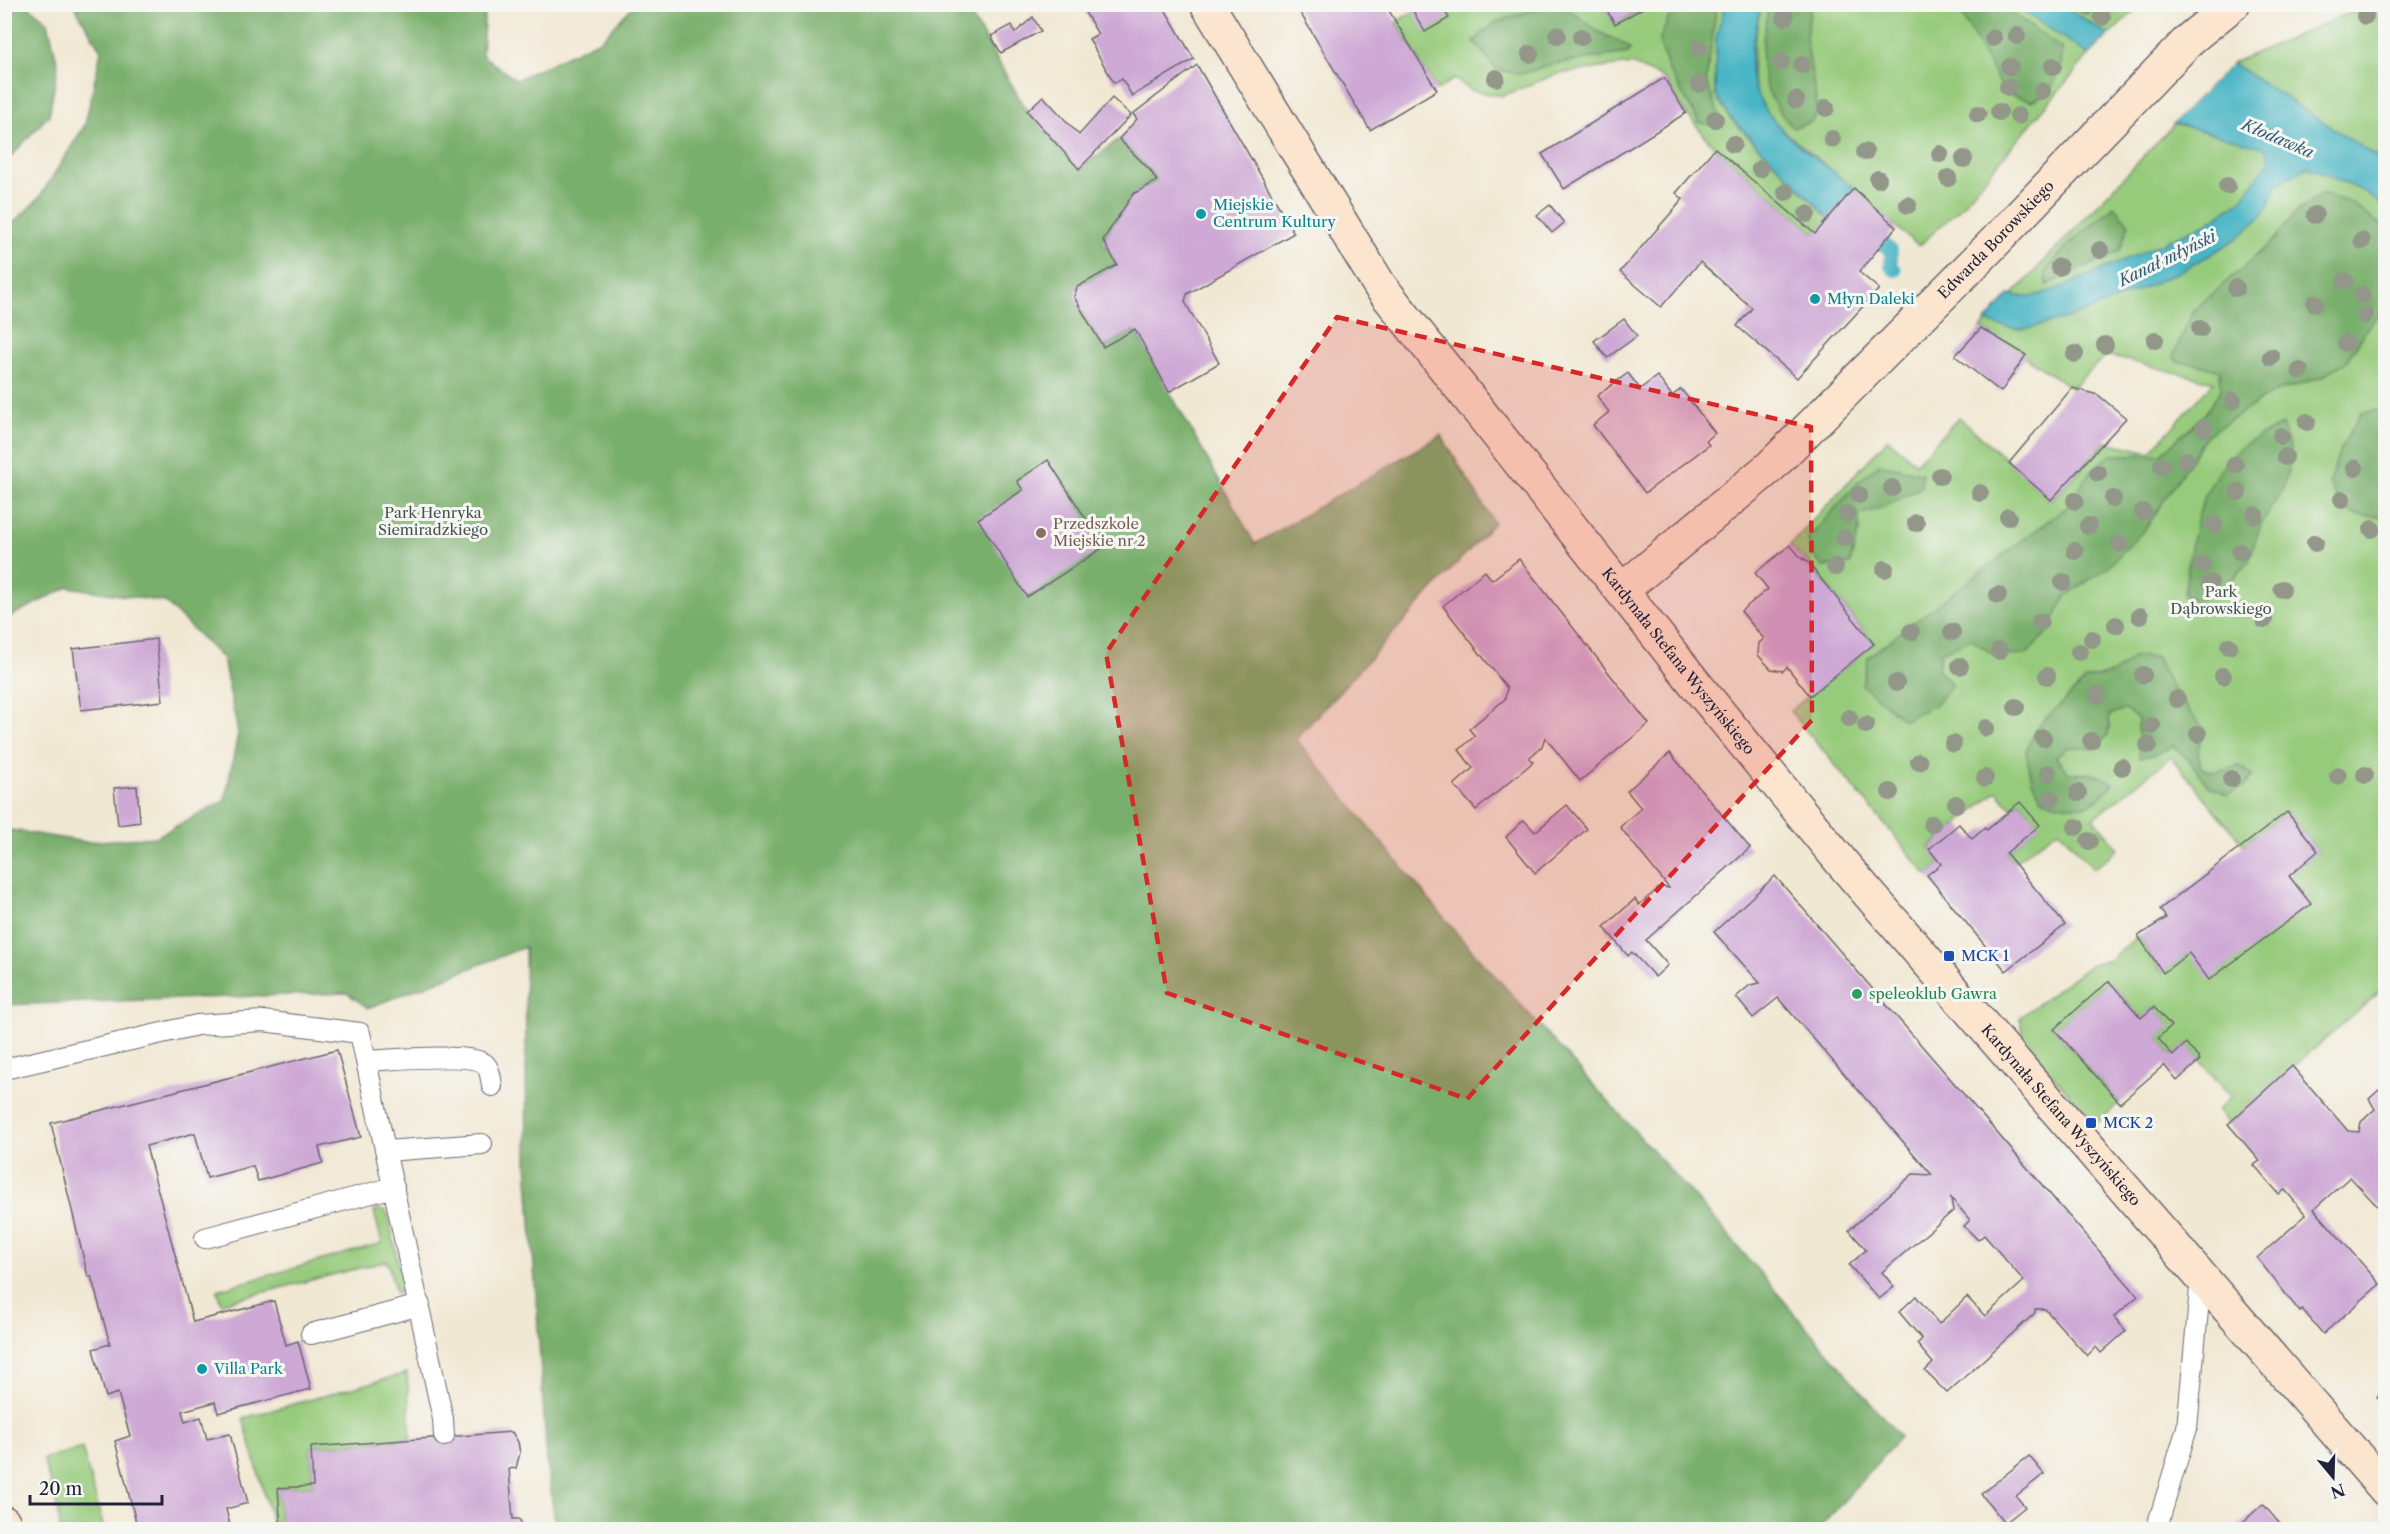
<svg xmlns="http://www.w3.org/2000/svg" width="2390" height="1534" font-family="'Libre Caslon Text',serif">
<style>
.green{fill:#97cb7c;stroke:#5c765c;stroke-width:1.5}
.forest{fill:#79af6c;stroke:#4e6854;stroke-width:1.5}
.water{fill:#49b5c5;stroke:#366c80;stroke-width:1.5}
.pier{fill:#f1e8d3}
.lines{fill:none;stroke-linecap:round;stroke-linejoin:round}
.stream{stroke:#49b5c5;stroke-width:14}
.building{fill:#cea9d5}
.lane-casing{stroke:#6a6770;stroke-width:22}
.secondary-casing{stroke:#6a6770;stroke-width:36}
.lane{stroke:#fff;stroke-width:20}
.secondary{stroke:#fce5cf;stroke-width:33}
.tree{fill:#92978a}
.marked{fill:#d62828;fill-opacity:0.2;stroke:#d62828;stroke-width:4.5;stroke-dasharray:12 8;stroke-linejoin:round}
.culture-dot{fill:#0f9aa8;stroke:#f6f6f2;stroke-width:2}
.education-dot{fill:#8d6e63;stroke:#f6f6f2;stroke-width:2}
.transit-dot{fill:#1a4fb4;stroke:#f6f6f2;stroke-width:2}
.leisure-dot{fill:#2e9e5b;stroke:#f6f6f2;stroke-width:2}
.labels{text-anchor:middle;stroke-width:6;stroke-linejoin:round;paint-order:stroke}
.culture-label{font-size:15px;fill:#0d838f;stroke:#f6f6f2;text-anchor:start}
.street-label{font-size:15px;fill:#22223b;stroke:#f6f6f2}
.park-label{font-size:15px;fill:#45554e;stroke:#f6f6f2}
.education-label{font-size:15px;fill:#785e54;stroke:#f6f6f2;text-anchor:start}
.transit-label{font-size:15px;fill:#164399;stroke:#f6f6f2;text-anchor:start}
.leisure-label{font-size:15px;fill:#27864d;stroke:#f6f6f2;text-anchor:start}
.water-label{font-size:16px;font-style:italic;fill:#325d72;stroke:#f6f6f2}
</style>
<rect width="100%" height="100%" fill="#f6f6f2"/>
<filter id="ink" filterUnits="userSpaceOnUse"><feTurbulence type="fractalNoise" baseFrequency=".0167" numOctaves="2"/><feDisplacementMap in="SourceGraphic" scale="12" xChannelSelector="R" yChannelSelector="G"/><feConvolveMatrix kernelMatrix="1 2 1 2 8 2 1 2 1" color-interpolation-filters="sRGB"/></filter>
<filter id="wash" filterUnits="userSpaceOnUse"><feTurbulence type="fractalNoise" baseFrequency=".008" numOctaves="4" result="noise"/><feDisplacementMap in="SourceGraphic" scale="24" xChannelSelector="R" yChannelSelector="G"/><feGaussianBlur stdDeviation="1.35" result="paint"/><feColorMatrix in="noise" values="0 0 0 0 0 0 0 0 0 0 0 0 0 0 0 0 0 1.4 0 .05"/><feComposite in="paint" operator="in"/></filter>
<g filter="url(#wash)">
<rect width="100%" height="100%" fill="#f1e8d3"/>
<!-- green -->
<g class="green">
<path d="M2138,4L2140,6L2109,35L2062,5Z"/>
<path d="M1424,5H1603L1615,24L1650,5H1725L1716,39L1715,94L1730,118L1829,218L1815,234L1715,148L1686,113L1664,78L1631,64L1557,74L1502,96L1473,91L1454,79L1437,90L1396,22Z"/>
<path d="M1761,5H2015L2089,55L1960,208L1919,246L1896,227L1854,188L1774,123L1757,96L1752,76L1754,44Z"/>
<path d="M2368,5H2385V987L2228,1124L2217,1110L2231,1097L2186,1044L2173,1056L2158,1038L2170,1026L2154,1007L2141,1018L2109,981L2054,1029L2120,1103L2096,1123L2025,1046L2020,1017L2092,964L2110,960L2138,936L2162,973L2189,953L2311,904L2289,876L2318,851L2287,812L2244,845L2171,757L2094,818L2118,849L2094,869L2059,830L2013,862L2006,853L2039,825L2020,802L2011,808L1997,791L1929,848L1941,864L1927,875L1790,711L1874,644L1805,558L1803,560L1790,545L1888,439L1916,463L1959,417L2051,500L2106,442L2150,452L2214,382L2106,355L2072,388L1981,328L2232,63Z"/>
<path d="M379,1210L386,1211L389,1217L403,1288L400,1293H396L387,1261L221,1303L217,1290L382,1243L374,1212Z"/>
<path d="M407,1373L411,1439L311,1447L313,1486L278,1488L281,1529H274L243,1418Z"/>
<path d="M82,1448L104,1529H60L57,1507L43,1459Z"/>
</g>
<!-- forest -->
<g class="forest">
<path d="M5,4L27,5L48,22L58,66L49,115L5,163Z"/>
<path d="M333,4L343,8L365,4L485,5L482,55L516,80L602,39L634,5H965L1027,111L1079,169L1119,139L1150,170L1157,181L1133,194L1103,240L1117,265L1077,287L1074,297L1103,347L1135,330L1255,544L1441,435L1494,523L1296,739L1460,937L1716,1221L1900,1437L1819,1529H556L547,1463L527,1162L525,947L368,1008L347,993L5,1005L4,829L86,842L156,837L225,800L238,733L223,659L165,602L68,587L5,619V231L39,198L85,125L101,51L74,5Z"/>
<path d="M1547,5C1570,4 1584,23 1601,33C1611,39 1622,40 1630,49L1628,53L1553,64L1521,74L1497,70L1474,41L1494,23Z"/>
<path d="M1678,5H1717L1706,82L1720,117L1718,127L1699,122L1669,71L1659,41L1672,10Z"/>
<path d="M1769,5H1811L1806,38L1818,112L1811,122L1793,128C1754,86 1759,57 1769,5Z"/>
<path d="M1956,5H2001L2062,49L2061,69L2049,93L2031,101L2005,93Z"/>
<path d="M2070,5H2098L2086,14Z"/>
<path d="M2321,194L2349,202L2385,228V308L2367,328L2346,362L2322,377L2272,393L2207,435L2146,528L2107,568L2066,596L2046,634L2026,655L1995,656L1971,639L1941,652L1938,669L1952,685L1934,705L1904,720L1862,685L1868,657L2068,506L2090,472L2111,455L2161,454L2205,414L2221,389L2220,371L2197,364L2178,362L2173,356L2194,310L2274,240L2296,212Z"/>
<path d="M2114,206L2129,224L2120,251L2046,285L2045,272L2066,247Z"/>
<path d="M2385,409V516C2351,517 2344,514 2329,483L2340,450L2361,413Z"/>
<path d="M2282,425L2292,455L2283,489L2261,524L2248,563L2220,592L2196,601L2184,595C2192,542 2196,479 2245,445C2257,437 2270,431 2282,425Z"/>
<path d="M1879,464L1922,473L1921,487L1888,505L1859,515V529L1850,564L1823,567L1814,557L1808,539L1860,480Z"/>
<path d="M2134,657H2157C2165,681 2187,710 2204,729L2198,750L2201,768L2215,772L2239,766L2253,775L2245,786L2228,795L2208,786L2189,760L2173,746L2157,754L2139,758L2138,719L2123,709L2110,715L2108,735L2094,749L2069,747L2056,757L2069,773L2094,774L2113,783C2092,813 2073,809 2042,799L2032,781L2026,750L2038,726L2087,679L2112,674Z"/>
</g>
<!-- water -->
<g class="water">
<path d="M1725,5H1761C1757,27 1748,55 1752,78C1761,126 1819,159 1854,188L1829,218L1730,117L1715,94L1716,39Z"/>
<path d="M2015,5H2062L2109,35L2089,55Z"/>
<path d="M2232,63L2385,162V208L2365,192L2308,167L2277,184C2271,205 2263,215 2248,229C2213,262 2069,325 2021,329C2010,330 1996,324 1985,322L2009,295L2031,297L2065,286L2206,224L2240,201L2270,161L2266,148L2173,123Z"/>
</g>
<!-- pier -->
<path class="pier" d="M2229,61L2232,63L2173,123L2170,121Z"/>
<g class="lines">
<!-- stream -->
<path class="stream" d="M1883,243L1891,250V266L1895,270"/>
</g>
<g id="blocks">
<!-- building -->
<g class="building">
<path d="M1074,4H1162L1194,59L1132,96L1122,79L1114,83L1089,39L1098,34L1083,9L1079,11Z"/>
<path d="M1295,4H1385L1437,90L1370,130Z"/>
<path d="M1424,4H1440L1449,18L1425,32L1413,11Z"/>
<path d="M1603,4H1650L1615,24Z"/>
<path d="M1033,17L1041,31L1001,53L991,36L1012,25L1015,33Z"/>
<path d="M1197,65L1294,233L1187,294L1185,302L1219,363L1169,392L1135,329L1103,347L1074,297L1077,287L1117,265L1103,240L1133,194L1157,181L1150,170L1119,139L1137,119L1133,114Z"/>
<path d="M1664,78L1686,113L1564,189L1542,154Z"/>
<path d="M1043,96L1079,135L1112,98L1131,115L1079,169L1027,111Z"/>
<path d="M1715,148L1815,234L1854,188L1896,227L1859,272L1879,289L1797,378L1737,326L1752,308L1700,262L1661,307L1620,272L1683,199L1676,193Z"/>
<path d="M1550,205L1564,223L1552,233L1537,215Z"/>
<path d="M1624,319L1637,336L1607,358L1594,341Z"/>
<path d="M1981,328L2026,355L2001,392L1955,356Z"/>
<path d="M1628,373L1640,389L1657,376L1672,396L1681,389L1715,433L1706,441L1709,445L1645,493L1593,425L1609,412L1597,396Z"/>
<path d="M2072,388L2098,395L2126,418L2051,500L2009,463Z"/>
<path d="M1048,460L1104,547L1027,597L978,519L1023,490L1017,481Z"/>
<path d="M1790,545L1803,560L1804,558L1874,644L1810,696L1787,667L1783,671L1771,669L1758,655L1759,643L1764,639L1741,611L1768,589L1755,573Z"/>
<path d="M1519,559L1649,724L1580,781L1545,737L1542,746L1529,758L1533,762L1476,810L1454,785L1473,768L1459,750L1475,736L1469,729L1505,699L1507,688L1443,606L1485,571L1492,580Z"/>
<path d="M156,639L163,701L81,710L73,649Z"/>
<path d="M1670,753L1750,848L1646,940L1668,965L1655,977L1632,952L1628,956L1604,927L1635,899L1639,905L1660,887L1669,888L1620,827L1641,808L1627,791Z"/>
<path d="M137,786L140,822L118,825L114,788Z"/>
<path d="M2020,802L2040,825L2006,853L2065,925L2006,971L1927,875L1941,864L1929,849L1959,824L1972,839L1985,828L1987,830Z"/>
<path d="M1567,805L1587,829L1535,873L1506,837L1524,820L1535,832Z"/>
<path d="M2287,812L2318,851L2289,876L2311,904L2209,980L2189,953L2163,973L2138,936L2166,918L2160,909Z"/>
<path d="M1775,876L2138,1296L2114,1317L2126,1331L2101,1353L2096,1347L2087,1356L2045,1309H2035V1313L1947,1393L1925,1371L1933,1363L1917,1344L1922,1339L1899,1312L1916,1296L1939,1324L1967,1297L1985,1316L2024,1281L1984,1235L1978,1240L1964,1226L1970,1220L1951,1198L1953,1211L1882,1272L1894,1287L1879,1299L1849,1265L1866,1250L1849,1230L1913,1174L1932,1175L1778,998L1753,1018L1736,997L1750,985L1760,983L1714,932Z"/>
<path d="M2109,981L2141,1018L2154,1007L2171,1026L2158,1038L2173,1056L2186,1043L2200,1060L2177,1081L2164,1065L2120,1103L2054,1029Z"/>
<path d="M337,1050L361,1137L319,1147L323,1163L258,1181L253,1166L207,1178L195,1133L146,1146L193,1322L274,1301L286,1345L298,1341L311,1389L218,1413L215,1402L182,1411L185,1422L201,1417L207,1439L230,1434L248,1503L226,1509L231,1530H138L115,1441L130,1436L118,1393L106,1397L93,1349L110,1344L91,1276L88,1277L51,1123Z"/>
<path d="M2292,1066L2348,1131L2359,1132L2361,1122L2375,1109L2369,1099L2380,1089L2385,1091V1200L2378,1207L2350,1177L2314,1209L2380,1284L2323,1334L2302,1309L2300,1312L2257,1258L2306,1215L2285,1190L2279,1194L2254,1165L2260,1161L2228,1124Z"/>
<path d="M2385,1390V1407L2377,1397Z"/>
<path d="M512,1432L518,1442L520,1453L516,1468L509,1469L513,1519H519L525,1530H281L278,1488L313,1486L311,1447Z"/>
<path d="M2029,1456L2044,1474L2016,1496L2025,1507L2005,1523L1981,1494Z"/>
<path d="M2263,1504L2285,1530H2234Z"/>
</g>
</g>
</g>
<g filter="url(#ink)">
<use href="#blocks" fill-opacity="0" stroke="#6a6770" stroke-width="1.5"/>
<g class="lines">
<!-- lane casing -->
<g class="lane-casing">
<g id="lane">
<path d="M366,1061C387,1060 472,1052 485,1064C490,1069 491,1079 492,1086"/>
<path d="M4,1069L197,1025L263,1021L360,1033L443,1419L444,1436"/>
<path d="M386,1151L482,1144"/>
<path d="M205,1238L394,1187"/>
<path d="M311,1334L420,1305"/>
<path d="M2156,1530L2187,1428L2201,1278"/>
</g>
</g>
<!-- secondary casing -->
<g class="secondary-casing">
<g id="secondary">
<path id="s1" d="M1207,4L1380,286L1697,686L1843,864L2386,1490"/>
<path id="s2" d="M1622,590L1770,467L1989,248L2191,38L2233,4"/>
<path d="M4,1523L6,1530"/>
</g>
</g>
<!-- lane -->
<use href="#lane" class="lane"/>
<!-- secondary -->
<use href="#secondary" class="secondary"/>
</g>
<!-- trees -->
<g class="tree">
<circle cx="2365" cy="16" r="9"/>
<circle cx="1785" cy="17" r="9"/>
<circle cx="2102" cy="17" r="9"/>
<circle cx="1557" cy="35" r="9"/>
<circle cx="2017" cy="36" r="9"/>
<circle cx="1581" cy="37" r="9"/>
<circle cx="1993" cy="38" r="9"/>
<circle cx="1699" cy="48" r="9"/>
<circle cx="1530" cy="54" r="9"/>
<circle cx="1781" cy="62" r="9"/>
<circle cx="1802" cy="65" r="9"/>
<circle cx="2053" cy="66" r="9"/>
<circle cx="2010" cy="67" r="9"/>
<circle cx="1496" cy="78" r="9"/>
<circle cx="1699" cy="84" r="9"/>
<circle cx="2008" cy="87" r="9"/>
<circle cx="2042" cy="91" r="9"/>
<circle cx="1796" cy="100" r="9"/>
<circle cx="1826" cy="108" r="9"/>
<circle cx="1999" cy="112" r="9"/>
<circle cx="1978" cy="114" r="9"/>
<circle cx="2018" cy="116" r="9"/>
<circle cx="1715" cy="119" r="9"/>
<circle cx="1832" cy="139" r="9"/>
<circle cx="1733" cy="144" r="9"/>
<circle cx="1865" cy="152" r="9"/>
<circle cx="1940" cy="154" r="9"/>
<circle cx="1964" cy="159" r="9"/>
<circle cx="1760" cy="169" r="9"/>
<circle cx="1948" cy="178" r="9"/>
<circle cx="1878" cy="179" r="9"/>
<circle cx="2227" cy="186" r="9"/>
<circle cx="1786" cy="192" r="9"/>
<circle cx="1908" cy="205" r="9"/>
<circle cx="1807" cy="214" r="9"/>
<circle cx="2315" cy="215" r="9"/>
<circle cx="2362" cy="241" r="9"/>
<circle cx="2100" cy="250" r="9"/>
<circle cx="2059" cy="267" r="9"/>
<circle cx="2345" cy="281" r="9"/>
<circle cx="2236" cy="288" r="9"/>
<circle cx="2362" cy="295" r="9"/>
<circle cx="2315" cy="303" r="9"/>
<circle cx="2365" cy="315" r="9"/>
<circle cx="2200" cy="329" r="9"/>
<circle cx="2155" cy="340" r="9"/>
<circle cx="2346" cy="343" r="9"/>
<circle cx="2105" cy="345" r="9"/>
<circle cx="2075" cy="354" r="9"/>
<circle cx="2271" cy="357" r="9"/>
<circle cx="2300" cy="371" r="9"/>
<circle cx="2233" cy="401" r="9"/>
<circle cx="2307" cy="422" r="9"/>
<circle cx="2204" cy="428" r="9"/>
<circle cx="2281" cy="436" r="9"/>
<circle cx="2285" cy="457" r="9"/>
<circle cx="2186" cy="460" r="9"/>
<circle cx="2235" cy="465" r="9"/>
<circle cx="2162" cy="466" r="9"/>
<circle cx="2355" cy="468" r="9"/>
<circle cx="2098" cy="473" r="9"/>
<circle cx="1940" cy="476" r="9"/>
<circle cx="1892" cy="488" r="9"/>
<circle cx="2238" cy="492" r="9"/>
<circle cx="1980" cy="493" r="9"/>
<circle cx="1859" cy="495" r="9"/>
<circle cx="2113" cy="499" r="9"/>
<circle cx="2342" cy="499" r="9"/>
<circle cx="2075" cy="501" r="9"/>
<circle cx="2143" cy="512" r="9"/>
<circle cx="1847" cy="514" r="9"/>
<circle cx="2255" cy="515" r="9"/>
<circle cx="2008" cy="517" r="9"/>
<circle cx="1916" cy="523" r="9"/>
<circle cx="2214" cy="525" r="9"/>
<circle cx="2088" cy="526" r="9"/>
<circle cx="2372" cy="529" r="9"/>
<circle cx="1844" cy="538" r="9"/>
<circle cx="2315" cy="543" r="9"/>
<circle cx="2120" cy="544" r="9"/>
<circle cx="2075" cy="551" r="9"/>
<circle cx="2240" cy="552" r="9"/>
<circle cx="2202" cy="565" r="9"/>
<circle cx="1835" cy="567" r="9"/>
<circle cx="1885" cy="569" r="9"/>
<circle cx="2063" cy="582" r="9"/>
<circle cx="2210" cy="583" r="9"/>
<circle cx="2282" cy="589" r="9"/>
<circle cx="1998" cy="595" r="9"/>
<circle cx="2140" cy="616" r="9"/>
<circle cx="2264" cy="620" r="9"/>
<circle cx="2040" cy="622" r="9"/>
<circle cx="2116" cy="625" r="9"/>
<circle cx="1911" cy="632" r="9"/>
<circle cx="1952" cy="632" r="9"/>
<circle cx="2092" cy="639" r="9"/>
<circle cx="2229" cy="646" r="9"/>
<circle cx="1999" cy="651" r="9"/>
<circle cx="2079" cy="652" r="9"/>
<circle cx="1960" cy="666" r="9"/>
<circle cx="2143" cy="675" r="9"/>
<circle cx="2047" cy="676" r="9"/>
<circle cx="2223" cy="676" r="9"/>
<circle cx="1896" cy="683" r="9"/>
<circle cx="2098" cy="695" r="9"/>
<circle cx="2177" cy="699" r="9"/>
<circle cx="2016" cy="707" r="9"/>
<circle cx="1849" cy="718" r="9"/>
<circle cx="1866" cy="725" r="9"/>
<circle cx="2152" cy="726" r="9"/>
<circle cx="1986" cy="728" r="9"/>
<circle cx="2198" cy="734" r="9"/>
<circle cx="2043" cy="738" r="9"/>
<circle cx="2091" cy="741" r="9"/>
<circle cx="1953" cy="744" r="9"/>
<circle cx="2148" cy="745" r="9"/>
<circle cx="1919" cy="762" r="9"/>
<circle cx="2122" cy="767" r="9"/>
<circle cx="2048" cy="773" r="9"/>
<circle cx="2365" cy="775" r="9"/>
<circle cx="2338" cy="776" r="9"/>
<circle cx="1985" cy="778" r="9"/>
<circle cx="2231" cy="779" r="9"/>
<circle cx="1890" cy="792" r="9"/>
<circle cx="2078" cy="793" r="9"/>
<circle cx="2051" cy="799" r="9"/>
<circle cx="1956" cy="804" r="9"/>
<circle cx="1932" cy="824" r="9"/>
<circle cx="2076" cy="827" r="9"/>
<circle cx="2089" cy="841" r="9"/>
</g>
</g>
<!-- marked area -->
<path class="marked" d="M1337,317L1811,427L1812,720L1467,1099L1167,993L1106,653Z"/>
<!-- markers -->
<g class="culture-dot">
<circle cx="1201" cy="214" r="6"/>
<circle cx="1815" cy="299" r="6"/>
<circle cx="202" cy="1369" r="6"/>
</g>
<circle class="education-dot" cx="1041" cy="533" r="6"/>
<g class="transit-dot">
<rect x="1943" y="950" width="12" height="12" rx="3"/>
<rect x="2085" y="1117" width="12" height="12" rx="3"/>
</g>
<circle class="leisure-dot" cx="1857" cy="994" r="6"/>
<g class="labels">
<!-- culture labels -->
<g class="culture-label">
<text x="1213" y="210">Miejskie<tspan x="1213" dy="17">Centrum Kultury</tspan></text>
<text x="1827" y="304">Młyn Daleki</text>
<text x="214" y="1374">Villa Park</text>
</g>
<!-- street labels -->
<g class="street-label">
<text dy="5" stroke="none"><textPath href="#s2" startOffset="513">Edwarda Borowskiego</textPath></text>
<text dy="5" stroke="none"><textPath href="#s1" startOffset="810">Kardynała Stefana Wyszyńskiego</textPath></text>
<text dy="5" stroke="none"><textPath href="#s1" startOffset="1404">Kardynała Stefana Wyszyńskiego</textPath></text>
</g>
<!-- park labels -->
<g class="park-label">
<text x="433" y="518">Park Henryka<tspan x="433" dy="17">Siemiradzkiego</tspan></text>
<text x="2221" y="597">Park<tspan x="2221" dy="17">Dąbrowskiego</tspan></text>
</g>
<!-- education labels -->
<g class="education-label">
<text x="1053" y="529">Przedszkole<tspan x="1053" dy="17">Miejskie nr 2</tspan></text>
</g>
<!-- transit labels -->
<g class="transit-label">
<text x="1961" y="961">MCK 1</text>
<text x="2103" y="1128">MCK 2</text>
</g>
<!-- leisure labels -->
<g class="leisure-label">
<text x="1869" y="999">speleoklub Gawra</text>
</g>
<!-- water labels -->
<g class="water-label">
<text transform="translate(2278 138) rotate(23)" y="6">Kłodawka</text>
<text transform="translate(2167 258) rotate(-26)" y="6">Kanał młyński</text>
</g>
</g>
<!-- margin -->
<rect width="2390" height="1534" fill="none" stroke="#f6f6f2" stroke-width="24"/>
<!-- north arrow -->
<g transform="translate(2333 1477) rotate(161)" stroke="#f6f6f2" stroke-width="4.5" paint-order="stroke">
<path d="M0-4.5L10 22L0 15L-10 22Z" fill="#22223b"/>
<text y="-9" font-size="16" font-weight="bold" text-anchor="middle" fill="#22223b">N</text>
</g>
<!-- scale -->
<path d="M30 1495v9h132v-9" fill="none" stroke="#22223b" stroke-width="3"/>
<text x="39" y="1495" font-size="18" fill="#22223b" stroke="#f6f6f2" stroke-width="4.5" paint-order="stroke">20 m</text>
</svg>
